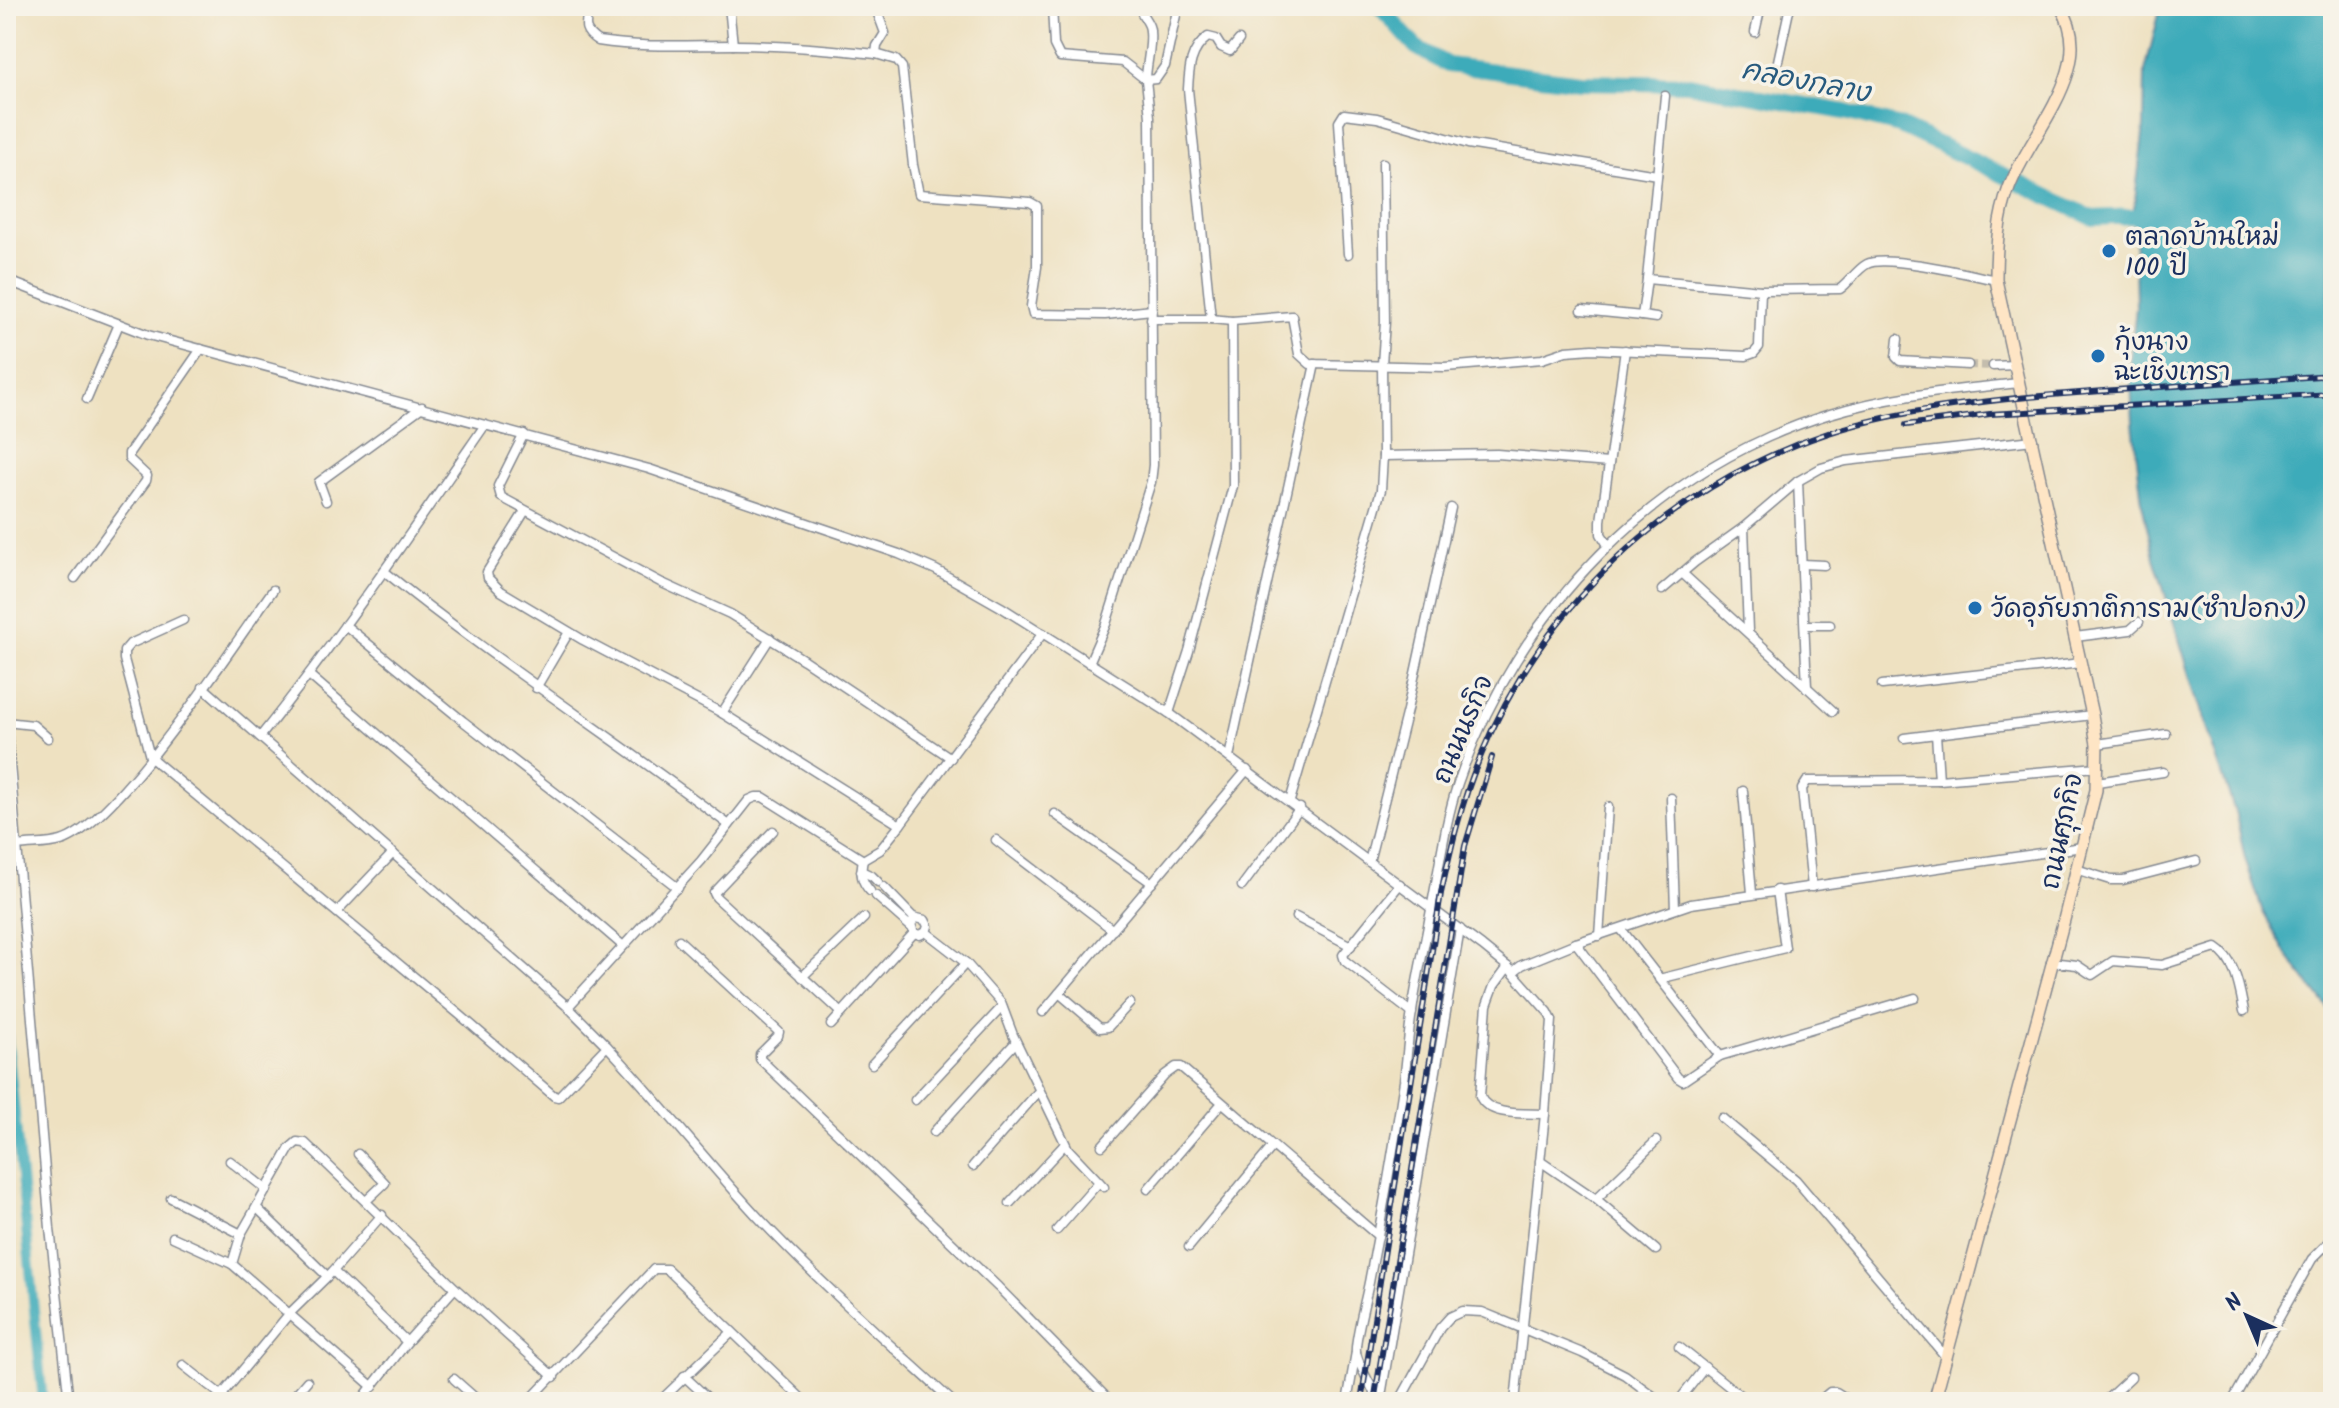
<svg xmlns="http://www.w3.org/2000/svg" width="2339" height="1408" font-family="Kalam,'Playpen Sans Thai',sans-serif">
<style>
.water{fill:#3cabba;stroke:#2c6d8c;stroke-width:2}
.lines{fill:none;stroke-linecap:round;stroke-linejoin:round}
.stream{stroke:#3cabba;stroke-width:3}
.canal{stroke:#3cabba;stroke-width:10}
.river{stroke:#3cabba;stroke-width:16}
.minor-tunnel{stroke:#c4bdad;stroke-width:8;stroke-dasharray:8 4;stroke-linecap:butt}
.minor-casing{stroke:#848890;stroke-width:11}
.secondary-casing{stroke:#848890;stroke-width:14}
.minor{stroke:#fff;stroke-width:8}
.secondary{stroke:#fee5c5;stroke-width:11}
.rail-casing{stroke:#1b2f5e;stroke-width:6}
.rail{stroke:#f7f3e8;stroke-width:3;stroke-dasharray:9;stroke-linecap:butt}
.poi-dot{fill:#1f6fb2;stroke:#f7f3e8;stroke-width:3}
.labels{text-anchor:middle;stroke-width:7;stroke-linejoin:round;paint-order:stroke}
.poi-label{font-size:26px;fill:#1b2f5e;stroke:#f7f3e8;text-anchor:start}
.street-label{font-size:26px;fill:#1b2f5e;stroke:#f7f3e8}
.water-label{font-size:28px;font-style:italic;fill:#275a7e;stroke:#f7f3e8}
</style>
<rect width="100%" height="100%" fill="#f7f3e8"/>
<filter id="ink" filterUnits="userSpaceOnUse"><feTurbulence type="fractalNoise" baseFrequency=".0125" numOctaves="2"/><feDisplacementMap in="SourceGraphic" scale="16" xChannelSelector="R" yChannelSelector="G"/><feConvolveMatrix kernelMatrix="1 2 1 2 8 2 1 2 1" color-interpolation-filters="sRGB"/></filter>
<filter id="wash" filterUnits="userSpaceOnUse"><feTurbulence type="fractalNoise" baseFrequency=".006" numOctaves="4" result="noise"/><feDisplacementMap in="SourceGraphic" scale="32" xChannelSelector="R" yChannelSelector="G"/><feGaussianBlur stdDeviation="1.8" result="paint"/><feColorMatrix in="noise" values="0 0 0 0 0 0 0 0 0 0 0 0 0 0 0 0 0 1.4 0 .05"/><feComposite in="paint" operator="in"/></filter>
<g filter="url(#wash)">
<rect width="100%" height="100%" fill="#eee1c1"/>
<!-- water -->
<path class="water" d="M2161,6H2333V225L2328,314L2333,342V1015L2287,955L2263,912L2245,859L2236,815L2210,740L2154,558L2142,503L2133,423L2130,362L2136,307L2134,208L2144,126L2145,71Z"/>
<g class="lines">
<!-- stream -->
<path class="stream" d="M6,1042L8,1043"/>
<!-- canal -->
<path class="canal" d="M6,1023L43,1402"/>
<!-- river -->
<path class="river" d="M1379,6L1416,47L1448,65L1580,82L1688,84L1845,112L1900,126L2093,218L2156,215"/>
</g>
</g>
<g filter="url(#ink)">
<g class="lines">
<!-- minor-tunnel -->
<path class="minor-tunnel" d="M1968,365L1993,366"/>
<!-- minor casing -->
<g class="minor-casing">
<g id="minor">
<path d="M589,6C586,24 581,30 598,41C644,48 688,45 734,45C781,45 829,49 876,54"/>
<path d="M729,6L733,45"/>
<path d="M875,6L885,33L877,46L876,54L896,60L902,67L913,165L919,194L1030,202L1037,206V267L1031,306L1033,314L1105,315L1152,310"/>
<path d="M1052,6L1054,45L1060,57L1123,62L1146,80L1150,117L1153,465L1151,482L1106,624L1089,663"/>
<path d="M1140,6C1140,16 1150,21 1150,31C1152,47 1146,64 1146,80L1156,79L1165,66L1178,6"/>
<path d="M1755,32L1761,6"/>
<path d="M1778,61L1790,6"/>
<path d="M1665,96L1647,279L1761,290L1840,289C1850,282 1856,270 1867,264C1885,254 1972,275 1996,280"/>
<path d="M1348,254L1339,122L1344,114L1377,118L1468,144L1657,175"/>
<path d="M6,280L148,335L649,469L899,554L936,570L1001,607L1169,713L1482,946L1508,967L1548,1012L1552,1020L1545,1114L1515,1402"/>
<path d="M1582,310L1642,316L1647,279"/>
<path d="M1642,316L1656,318"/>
<path d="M1151,319H1211L1232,321L1292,316L1299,354L1310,364L1445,367L1542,359L1566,351L1592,349L1746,356L1754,353L1759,347L1761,290"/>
<path d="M1211,319L1188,89C1189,69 1190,50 1208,37L1216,39L1221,47L1230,51L1239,40"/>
<path d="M1898,339L1896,357L1900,361L1968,365"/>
<path d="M1993,366L2015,365"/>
<path d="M87,399L119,324"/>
<path d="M524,434L498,486L501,497L662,583L730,614L804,660L951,758"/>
<path d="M1383,456L1497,454L1609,463"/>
<path d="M1798,481L1807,688"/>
<path d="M326,501L319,482L422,407"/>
<path d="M525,511L487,572L488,578L501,591L583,640L722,713L900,825"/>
<path d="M1744,527L1748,631"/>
<path d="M1608,545L1601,534V521L1625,350"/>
<path d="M1802,564L1824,565"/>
<path d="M384,571C496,662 615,738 729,825"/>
<path d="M1682,573L1833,711"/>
<path d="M75,578L146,481L147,476L129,459V453L201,349"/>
<path d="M1662,590L1695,562L1744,527L1798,481L1821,468L1846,461L2033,440"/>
<path d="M183,620L130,644L124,651V659L150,757L460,1015L554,1096L558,1097L607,1046L568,1007L701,861L749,800L756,797H763L863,860L880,850L900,825L1043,633"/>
<path d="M345,625L463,721L678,888"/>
<path d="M1805,625H1830"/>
<path d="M2075,637L2130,630L2139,622"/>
<path d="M309,675L622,945"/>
<path d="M1882,685L2081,663"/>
<path d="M203,687L568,1007"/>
<path d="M536,688L569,632"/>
<path d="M722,713L770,638"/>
<path d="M1169,713L1189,651L1233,486L1232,321"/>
<path d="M6,718L50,1228L69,1402"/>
<path d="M6,722L33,725L48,738"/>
<path d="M1936,734L2092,715"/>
<path d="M260,737C340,637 412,531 485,425"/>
<path d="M1904,738L1936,734L1939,780"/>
<path d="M2097,744L2166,734"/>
<path d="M1229,757L1315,364"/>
<path d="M2097,782L2163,772"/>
<path d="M1743,791L1752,893"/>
<path d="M1671,798L1675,909"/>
<path d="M1290,801L1381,490L1383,456L1382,364L1385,322L1383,163"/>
<path d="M1055,814L1152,883"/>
<path d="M773,831L714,893L716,897L842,1013"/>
<path d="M996,840L1113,930"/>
<path d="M18,846C32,844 48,845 61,841C117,825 235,642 273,590"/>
<path d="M863,860C860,873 861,881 870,891"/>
<path d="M1369,862L1407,710L1451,508"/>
<path d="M2076,869L2111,880H2123L2196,861"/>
<path d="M861,871L872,876L878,882"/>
<path d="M1400,884L1343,955L1345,961L1412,1013"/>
<path d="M1242,886L1300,808"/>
<path d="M884,887L913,917L925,920L928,926L926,932"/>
<path d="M1812,887L1802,789L1807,781L1939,780L2098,767"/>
<path d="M876,896L911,927"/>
<path d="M337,912L393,853"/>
<path d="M1296,917L1351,946"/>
<path d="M915,919L911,924L914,933L920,935L926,932L966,963L1001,1003L1013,1035L1068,1149L1104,1187"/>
<path d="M1621,929L1720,1056"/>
<path d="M1599,936L1608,807"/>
<path d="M679,940L779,1032L778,1036L760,1054V1059L998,1287L1111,1402"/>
<path d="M1576,943L1678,1078L1683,1081L1720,1056L1915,998"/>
<path d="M2051,962L2077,965L2092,975L2113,961L2162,965L2216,948C2236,960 2240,991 2244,1011"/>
<path d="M1508,967L1494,986L1487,1005L1480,1096C1488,1117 1526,1113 1545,1114"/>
<path d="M1513,972L1522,965L1576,943L1691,904L2082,847"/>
<path d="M802,977L864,918"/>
<path d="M1659,979L1785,948L1777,890"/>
<path d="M1059,993L1100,1028L1108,1027L1130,1003"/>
<path d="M1043,1012L1247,770"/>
<path d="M831,1025L914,933"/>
<path d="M607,1046C659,1101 706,1161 757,1216C819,1282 886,1341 953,1402"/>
<path d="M872,1064L966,963"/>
<path d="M915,1100L1002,1007"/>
<path d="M1722,1118L1796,1180L1945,1356"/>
<path d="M934,1132L1016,1042"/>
<path d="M1102,1146L1165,1075L1176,1067H1181L1378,1236"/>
<path d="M358,1154L385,1183L366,1201"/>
<path d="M230,1161L267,1190"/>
<path d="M1540,1161L1596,1199L1656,1250"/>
<path d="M973,1166L1039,1091"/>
<path d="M1148,1189L1221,1104"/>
<path d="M171,1198L241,1234"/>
<path d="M1596,1199L1656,1141"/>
<path d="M1010,1203L1065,1144"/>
<path d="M257,1208L327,1276"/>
<path d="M1057,1230L1099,1182"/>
<path d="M173,1237L232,1264"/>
<path d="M1189,1247L1273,1146"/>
<path d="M333,1271L407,1342"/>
<path d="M1679,1347L1742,1397"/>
<path d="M183,1365L230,1402"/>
<path d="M684,1376L712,1402"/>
<path d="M454,1379L480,1402"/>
<path d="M373,1387L232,1264L241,1234L290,1148L297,1142L305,1143L455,1288L554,1377"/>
<path d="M222,1395L289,1314L333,1271L382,1215"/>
<path d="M289,1402L307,1381"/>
<path d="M360,1402L407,1342L455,1288"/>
<path d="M528,1402L654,1269H667L805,1402"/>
<path d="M659,1402L732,1332"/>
<path d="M1347,1402L1356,1352"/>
<path d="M1378,1402C1373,1387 1358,1366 1356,1352C1354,1341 1368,1291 1370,1277C1383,1212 1394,1146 1404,1081C1407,1058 1408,1035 1412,1012C1417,976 1426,940 1432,904C1440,864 1445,822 1458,783C1517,611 1654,468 1830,414C1891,395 1955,390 2019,383"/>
<path d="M1380,1402L1460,929"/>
<path d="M1399,1402L1440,1328L1450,1317L1463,1311L1482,1312L1582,1353L1625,1375L1661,1402"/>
<path d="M1678,1402L1705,1367"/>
<path d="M1818,1402L1830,1392H1836L1852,1402"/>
<path d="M2104,1402L2131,1377"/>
<path d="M2232,1402L2312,1259L2333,1238"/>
</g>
</g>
<!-- secondary casing -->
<g class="secondary-casing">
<path id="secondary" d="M1934,1402L2065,916L2096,790L2097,744L2092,715L1996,280C1996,248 1998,217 2009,188C2030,132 2100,66 2060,6"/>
</g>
<!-- minor -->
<use href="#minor" class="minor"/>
<!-- secondary -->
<use href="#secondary" class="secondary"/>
<!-- rail casing -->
<g class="rail-casing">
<g id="rail">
<path d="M1906,425L1990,414L2333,394"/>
<path d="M1361,1402L1441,893C1451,848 1461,803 1479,760C1550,585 1703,456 1888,417C1963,401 2039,396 2116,390C2188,385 2261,380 2333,375"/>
<path d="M1374,1402L1465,846L1492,757"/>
</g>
</g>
<!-- rail -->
<use href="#rail" class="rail"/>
</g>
</g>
<!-- markers -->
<g class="poi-dot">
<circle cx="2109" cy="251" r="8"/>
<circle cx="2098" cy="356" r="8"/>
<circle cx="1975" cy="608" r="8"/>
</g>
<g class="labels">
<!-- poi labels -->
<g class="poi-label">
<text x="2125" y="245">ตลาดบ้านใหม่<tspan x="2125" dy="30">100 ปี</tspan></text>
<text x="2114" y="350">กุ้งนาง<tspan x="2114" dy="30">ฉะเชิงเทรา</tspan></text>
<text x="1991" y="617">วัดอุภัยภาติการาม(ซำปอกง)</text>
</g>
<!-- street labels -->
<g class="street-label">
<text transform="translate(1462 729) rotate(-67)" y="9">ถนนนรกิจ</text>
<text transform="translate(2061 831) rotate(-78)" y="9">ถนนศุภกิจ</text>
</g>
<!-- water labels -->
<g class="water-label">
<text transform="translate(1806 80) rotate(11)" y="10">คลองกลาง</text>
</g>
</g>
<!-- margin -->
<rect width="2339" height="1408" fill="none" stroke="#f7f3e8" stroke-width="32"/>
<!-- north arrow -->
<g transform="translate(2247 1316) rotate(316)" stroke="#f7f3e8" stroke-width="6" paint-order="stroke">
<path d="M0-6L14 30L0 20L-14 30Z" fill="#1b2f5e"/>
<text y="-12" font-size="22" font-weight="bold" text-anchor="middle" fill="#1b2f5e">N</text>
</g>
</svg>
